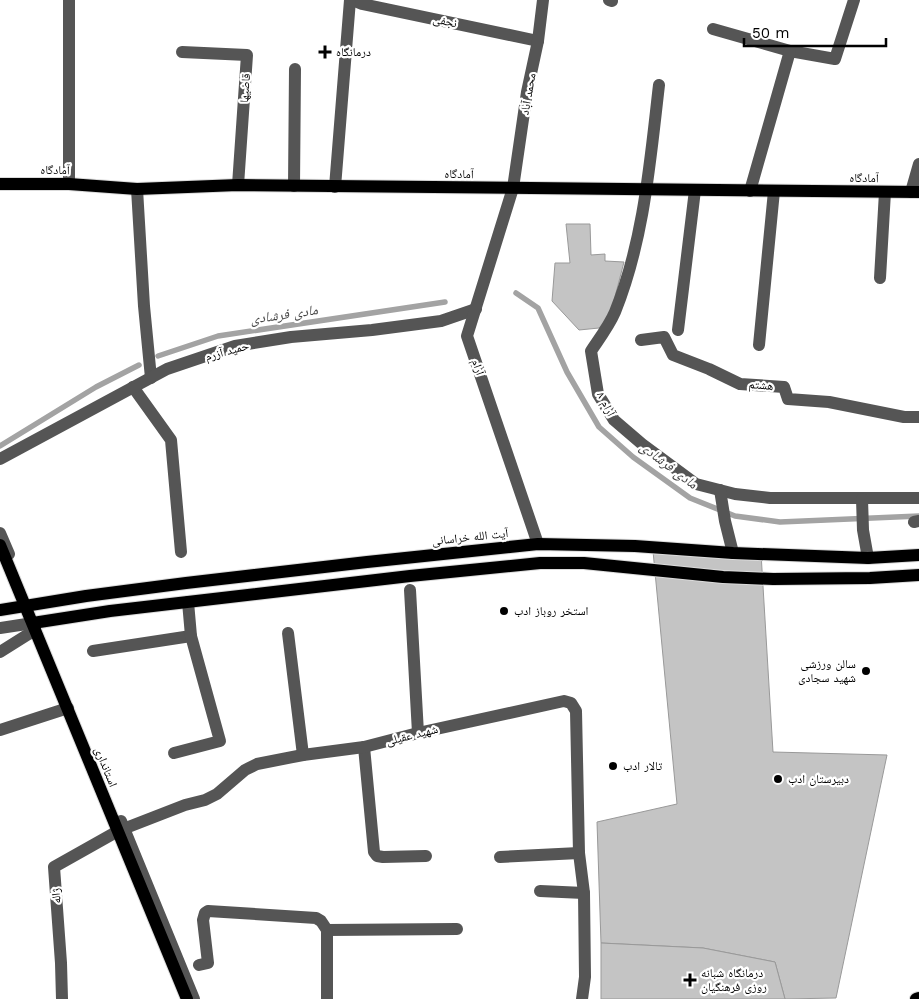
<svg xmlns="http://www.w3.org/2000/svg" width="919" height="999" font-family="'Work Sans','Noto Naskh Arabic',sans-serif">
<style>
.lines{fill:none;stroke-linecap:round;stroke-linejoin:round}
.stream{stroke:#a3a3a3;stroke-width:5.5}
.building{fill:#c4c4c4;stroke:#999}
.major-casing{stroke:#dbdbdb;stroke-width:14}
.minor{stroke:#555;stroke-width:12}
.major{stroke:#000;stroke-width:12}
.poi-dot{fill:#000;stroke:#fff;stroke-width:2}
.labels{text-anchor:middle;stroke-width:4.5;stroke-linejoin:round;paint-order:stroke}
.street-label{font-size:12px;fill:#000;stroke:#fff}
.poi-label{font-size:12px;fill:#000;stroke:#fff;text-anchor:start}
.water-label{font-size:14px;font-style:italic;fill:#444;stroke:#fff}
</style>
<rect width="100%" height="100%" fill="#fff"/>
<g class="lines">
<!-- stream -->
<g class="stream">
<path d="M516,293L538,308L567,372L599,427L633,457L690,498L735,516L780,522L919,516"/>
<path d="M158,356L218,336L445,302"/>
<path d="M0,446L96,387L139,365"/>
</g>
</g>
<!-- building -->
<g class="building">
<path d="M566,224H590L591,255L605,254V261L624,262L610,316L599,328L579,330L552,301L555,263H570Z"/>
<path d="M653,551L761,553L773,752L887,755L836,998L785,999L775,962L703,948L601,943L597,822L677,804Z"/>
<path d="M601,943L703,948L775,962L785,999H601Z"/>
</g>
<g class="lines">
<!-- major casing -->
<g class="major-casing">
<g id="major">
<path d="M0,184H69L137,189L238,185L919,192"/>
<path d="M0,545L187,999"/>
<path d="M0,610L86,596L186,583L367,562L538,544L635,546L733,553L868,558L919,555"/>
<path d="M33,623L110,611L410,576L540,563H584L723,577L773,579L870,578L919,575"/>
<path d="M916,999L919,998"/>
</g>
</g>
<!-- minor -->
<g class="minor">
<path d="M352,0L362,4L538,41"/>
<path d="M609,0L612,1"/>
<path d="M713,29L790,51L835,59L854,0"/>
<path d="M182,52L247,55L238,185"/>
<path d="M659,85C650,162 644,240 615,312C609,326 599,339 591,351L598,394L614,420L642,444L696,484L735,494L770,498H919"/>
<path d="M69,184V0"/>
<path d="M294,186L295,69"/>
<path d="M335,187L350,0"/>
<path d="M137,189L144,306L151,378"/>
<path d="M750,191L790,51"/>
<path d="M911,192L919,164"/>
<path d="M880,278L885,192"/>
<path d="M678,330L695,190"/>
<path d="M641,340L664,337L673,355L709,369L740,384L784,387L788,399L829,402L904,417H919"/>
<path d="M759,345L774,191"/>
<path d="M133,387L171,440L181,552"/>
<path d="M0,459L167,369L235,346L291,337L372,330L441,321L476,309"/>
<path d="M720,490L725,521L733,553"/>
<path d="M862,499L863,530L868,558"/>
<path d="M914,522L919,521"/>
<path d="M0,533L9,554"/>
<path d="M538,544L467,336L513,188L527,92L538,41L543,0"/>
<path d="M410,590L418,733"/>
<path d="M0,628L33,623"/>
<path d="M288,633L303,755"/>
<path d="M93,651L191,636"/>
<path d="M0,652L35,630"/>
<path d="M0,730L68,708"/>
<path d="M364,747L374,852L377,856L383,857L426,856"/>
<path d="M174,753L220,741L191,636L188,602"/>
<path d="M121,821L194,999"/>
<path d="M500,857L579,853"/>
<path d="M540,891L584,893"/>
<path d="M327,930L457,929"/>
<path d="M199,965L208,963L203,920L205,913L208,911L316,918L321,921L327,930V999"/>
<path d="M62,999L61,963L54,867L118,831L185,805L205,800L217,794L245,770L257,764L303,755L364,747L418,733L564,701L571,703L576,711L579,853L584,893L585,977L582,999"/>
</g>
<!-- major -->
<use href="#major" class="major"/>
</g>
<!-- markers -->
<g class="poi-dot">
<path d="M322.5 44.5h5v5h5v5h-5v5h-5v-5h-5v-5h5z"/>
<circle cx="504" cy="611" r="5"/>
<circle cx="866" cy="671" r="5"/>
<circle cx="613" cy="766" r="5"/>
<circle cx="778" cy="779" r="5"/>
<path d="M687.5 972.5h5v5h5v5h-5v5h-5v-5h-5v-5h5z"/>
</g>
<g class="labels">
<!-- street labels -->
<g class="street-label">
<text transform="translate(445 21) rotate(12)" y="4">نجفی</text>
<text transform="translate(245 88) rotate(-86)" y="4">قاضیها</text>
<text transform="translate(528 94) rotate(-80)" y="4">محمد آباد</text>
<text transform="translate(55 170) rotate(1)" y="4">آمادگاه</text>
<text transform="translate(459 174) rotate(1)" y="4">آمادگاه</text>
<text transform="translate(864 178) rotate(1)" y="4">آمادگاه</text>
<text transform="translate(227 351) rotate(-15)" y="4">حمید آزرم</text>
<text transform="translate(478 367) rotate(71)" y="4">آرام</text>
<text transform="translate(761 385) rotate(5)" y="4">هشتم</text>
<text transform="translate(606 404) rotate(63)" y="4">۸ آرام</text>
<text transform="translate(470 537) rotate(-6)" y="4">آیت الله خراسانی</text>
<text transform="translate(412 735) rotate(-14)" y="4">شهید عقیلی</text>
<text transform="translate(106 767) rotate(68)" y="4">استانداری</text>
<text transform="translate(56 896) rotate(-95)" y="4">ژاله</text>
</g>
<!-- poi labels -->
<g class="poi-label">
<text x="336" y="56">درمانگاه</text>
<text x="514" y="615">استخر روباز ادب</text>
<text x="856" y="668" text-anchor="end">سالن ورزشی<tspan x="856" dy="14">شهید سجادی</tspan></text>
<text x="623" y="770">تالار ادب</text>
<text x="788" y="783">دبیرستان ادب</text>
<text x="701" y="977">درمانگاه شبانه<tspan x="701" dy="14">روزی فرهنگیان</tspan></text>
</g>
<!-- water labels -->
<g class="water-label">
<text transform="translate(284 314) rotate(-8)" y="5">مادی فرشادی</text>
<text transform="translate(669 465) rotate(37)" y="5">مادی فرشادی</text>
</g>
</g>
<!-- scale -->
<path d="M744 38v8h142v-8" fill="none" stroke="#000000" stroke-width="2.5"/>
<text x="752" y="38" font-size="15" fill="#000000" stroke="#ffffff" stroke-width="4" paint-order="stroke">50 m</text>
</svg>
